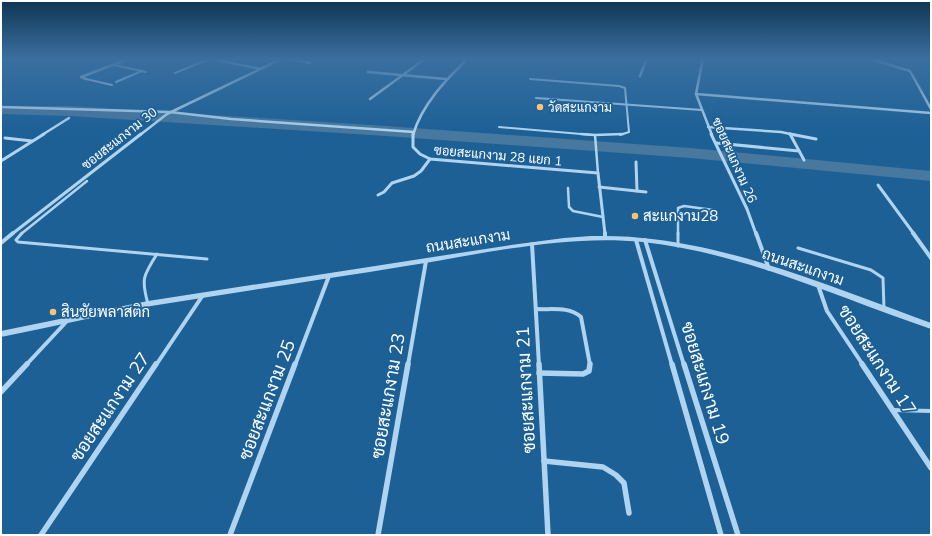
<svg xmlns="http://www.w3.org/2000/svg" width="932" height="536" font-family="Mulish,Sarabun,sans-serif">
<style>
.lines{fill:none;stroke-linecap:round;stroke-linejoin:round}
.river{fill:#49789e;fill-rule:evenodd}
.service-far3{stroke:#b0d4ef;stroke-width:2}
.service-far2{stroke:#b0d4ef;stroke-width:2.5}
.service-far1{stroke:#b0d4ef;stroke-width:3}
.service{stroke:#b0d4ef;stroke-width:4}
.minor-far3{stroke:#b0d4ef;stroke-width:2.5}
.minor-far2{stroke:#b0d4ef;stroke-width:3}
.minor-far1{stroke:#b0d4ef;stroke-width:4}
.minor{stroke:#b0d4ef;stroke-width:5.5}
.tertiary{fill:#b0d4ef;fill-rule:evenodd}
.poi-dot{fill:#ffc36e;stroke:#1c6096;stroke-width:1.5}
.labels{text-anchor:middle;stroke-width:3.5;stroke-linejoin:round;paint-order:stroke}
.far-poi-label{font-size:13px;fill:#fff;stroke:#1c6096;text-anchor:start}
.far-street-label{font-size:13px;fill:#fff;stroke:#1c6096}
.poi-label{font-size:15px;fill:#fff;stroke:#1c6096;text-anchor:start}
.street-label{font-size:15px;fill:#fff;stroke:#1c6096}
.near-street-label{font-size:18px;fill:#fff;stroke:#1c6096}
</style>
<rect width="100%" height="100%" fill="#1c6096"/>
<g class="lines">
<!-- river -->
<path class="river" d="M1,106H71L386,126L690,148L931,171V181L690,158L386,136L71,116L1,114Z"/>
<!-- service-far3 -->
<g class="service-far3">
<path d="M114,65L146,72"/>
<path d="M175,73L209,59"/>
<path d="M86,79L112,85"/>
<path d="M530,79L619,86L625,88L629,132L620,135"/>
<path d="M116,82L142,71"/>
<path d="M536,98L702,110"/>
<path d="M499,127L593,135"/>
</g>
<!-- service-far2 -->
<g class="service-far2">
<path d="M581,134L595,135"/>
<path d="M598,173L595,135L623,134"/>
<path d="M568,188L569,207L573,211L603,217"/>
<path d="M21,234L87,181"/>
<path d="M678,234V208L684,206L713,210"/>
</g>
<!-- service-far1 -->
<g class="service-far1">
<path d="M22,233L16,240L18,242L207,259"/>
<path d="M678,233V246"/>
<path d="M798,248L871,270L883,278L884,309"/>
<path d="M148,304C141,279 143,276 157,254"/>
</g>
<!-- service -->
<path class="service" d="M892,410L931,411"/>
<!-- minor-far3 -->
<g class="minor-far3">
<path d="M207,58L261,69"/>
<path d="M286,58L310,63"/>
<path d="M703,58L696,94L712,135"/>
<path d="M867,58L910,71L931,109"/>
<path d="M368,72L446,79"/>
<path d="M640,76L647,58"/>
<path d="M86,79L81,77L131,58"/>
<path d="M696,94L931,113"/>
<path d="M370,99L426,58"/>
<path d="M1,107L170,112L231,119L414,132"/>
<path d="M708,127L781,132L795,135"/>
<path d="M42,135L69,118"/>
<path d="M140,135L167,114L283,58"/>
<path d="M413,135C422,104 446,80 468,58"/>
</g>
<!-- minor-far2 -->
<g class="minor-far2">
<path d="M413,134V147L420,154L430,159L598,173L605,234"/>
<path d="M711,134L747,209L756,234"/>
<path d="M790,134L816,139"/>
<path d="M790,134L804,160"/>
<path d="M5,138L32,141"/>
<path d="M716,143L799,151"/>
<path d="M1,161L44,134"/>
<path d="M636,162L637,191"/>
<path d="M878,185L914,234"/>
<path d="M599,187L646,192"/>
<path d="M378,195L384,192L392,183L414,176L421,171L430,159"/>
<path d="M12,234L141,134"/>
</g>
<!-- minor-far1 -->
<g class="minor-far1">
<path d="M605,233V237"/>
<path d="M756,233L769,269"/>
<path d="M913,233L931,258"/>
<path d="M636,240L672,365"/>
<path d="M645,240L684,365"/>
<path d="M1,243L13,233"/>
<path d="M532,244L539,365"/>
<path d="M818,285L827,311L863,365"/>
<path d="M536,309C551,310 569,306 581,317L590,365"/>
<path d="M26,365L68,320"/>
<path d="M156,365L203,295"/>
<path d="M295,365L329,276"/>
<path d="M408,365L426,261"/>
</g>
<!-- minor -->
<g class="minor">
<path d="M539,364L548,535"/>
<path d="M672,364L721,535"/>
<path d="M684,364L738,535"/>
<path d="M862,364L931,468"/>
<path d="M539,373L583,374L589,371L590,364"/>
<path d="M1,392L27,364"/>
<path d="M544,461L603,467L616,475L624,483L629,513"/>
<path d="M41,535L156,364"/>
<path d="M230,535L295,364"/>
<path d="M378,535L408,364"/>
</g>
<!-- tertiary -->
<path class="tertiary" d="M591,236C608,236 625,236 642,238C740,247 840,290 931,323V329C836,297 744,253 643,242C564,234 484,254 406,266C321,280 236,292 151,306C101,315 51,327 1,337V331L148,301L511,245L564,238Z"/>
</g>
<!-- sky -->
<linearGradient id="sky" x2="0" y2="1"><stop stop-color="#0f3552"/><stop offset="0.44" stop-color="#3a6fa0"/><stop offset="1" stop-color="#3a6fa0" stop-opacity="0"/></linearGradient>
<rect width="932" height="133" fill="url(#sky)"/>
<!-- markers -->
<g class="poi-dot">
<circle cx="540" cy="107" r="4"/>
<circle cx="635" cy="216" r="4"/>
<circle cx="53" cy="312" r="4"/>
</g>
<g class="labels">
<!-- far-poi labels -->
<g class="far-poi-label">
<text x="548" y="112">วัดสะแกงาม</text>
</g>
<!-- far-street labels -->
<g class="far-street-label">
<text transform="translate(119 138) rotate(-38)" y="5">ซอยสะแกงาม 30</text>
<text transform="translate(498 155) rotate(5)" y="5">ซอยสะแกงาม 28 แยก 1</text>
<text transform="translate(735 160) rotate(66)" y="5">ซอยสะแกงาม 26</text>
</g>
<!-- poi labels -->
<g class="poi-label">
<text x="643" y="221">สะแกงาม28</text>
<text x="61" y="317">สินชัยพลาสติก</text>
</g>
<!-- street labels -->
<g class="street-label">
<text transform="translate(468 241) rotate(-9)" y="5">ถนนสะแกงาม</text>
<text transform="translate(803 267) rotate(19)" y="5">ถนนสะแกงาม</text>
</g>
<!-- near-street labels -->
<g class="near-street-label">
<text transform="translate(877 360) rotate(57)" y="6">ซอยสะแกงาม 17</text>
<text transform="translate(705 383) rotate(73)" y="6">ซอยสะแกงาม 19</text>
<text transform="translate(526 390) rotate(-93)" y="6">ซอยสะแกงาม 21</text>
<text transform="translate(388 396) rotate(-80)" y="6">ซอยสะแกงาม 23</text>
<text transform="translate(267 400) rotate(-69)" y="6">ซอยสะแกงาม 25</text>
<text transform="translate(110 407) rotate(-56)" y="6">ซอยสะแกงาม 27</text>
</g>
</g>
<!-- border -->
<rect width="932" height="536" fill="none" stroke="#ffffff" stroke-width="4"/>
</svg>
